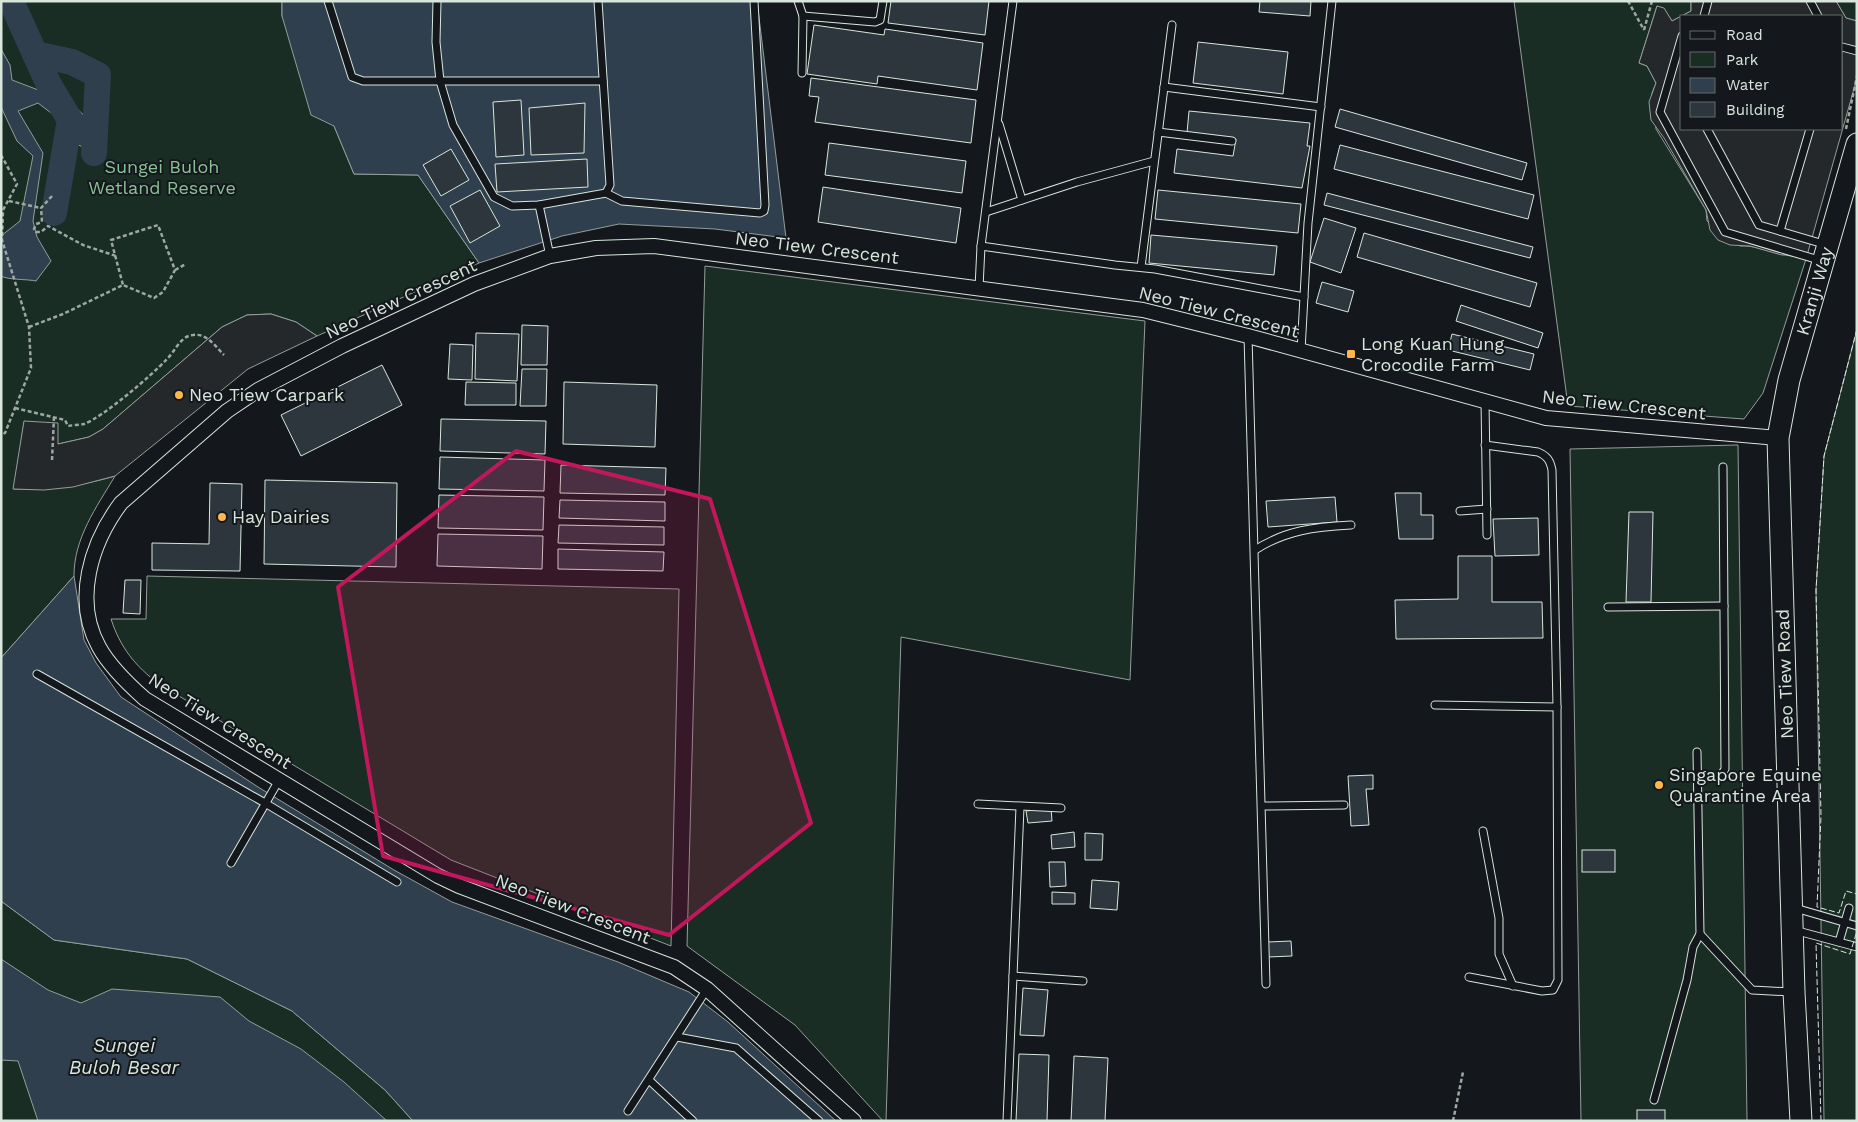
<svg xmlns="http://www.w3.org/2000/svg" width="1858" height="1122" font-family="'Work Sans',sans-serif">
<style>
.green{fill:#1a2d24;stroke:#939e99}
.parking{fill:#24282b;stroke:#939e99;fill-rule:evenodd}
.water{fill:#2f3f4d;stroke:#939e99}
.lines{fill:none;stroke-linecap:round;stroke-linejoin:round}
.river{stroke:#2f3f4d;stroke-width:26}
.building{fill:#2c363c;stroke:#d8e6dc}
.service-casing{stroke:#d8e6dc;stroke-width:9}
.minor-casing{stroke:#d8e6dc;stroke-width:16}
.primary-casing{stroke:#d8e6dc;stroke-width:23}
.path{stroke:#9da8a2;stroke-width:2.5;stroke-dasharray:4 2.5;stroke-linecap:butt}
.service{stroke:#14181c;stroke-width:7}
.minor{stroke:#14181c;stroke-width:14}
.primary{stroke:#14181c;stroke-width:21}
.fence{stroke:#d8e6dc;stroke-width:1;stroke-dasharray:6 2.5;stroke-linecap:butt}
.marked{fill:#c2185b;fill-opacity:0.2;stroke:#c2185b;stroke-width:4;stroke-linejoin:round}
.poi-dot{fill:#ffb74d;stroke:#14181c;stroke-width:2}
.labels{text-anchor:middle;stroke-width:4;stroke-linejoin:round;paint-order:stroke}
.park-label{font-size:18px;fill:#8ac095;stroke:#14181c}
.street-label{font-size:18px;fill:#d8e6dc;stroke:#14181c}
.poi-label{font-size:18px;fill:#d8e6dc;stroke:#14181c;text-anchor:start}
.water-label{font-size:19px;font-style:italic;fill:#d8e6dc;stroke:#14181c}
</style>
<rect width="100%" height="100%" fill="#14181c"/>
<!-- green -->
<g class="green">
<path d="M1,1H282V16L334,126L354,174L418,175L479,263L317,336L296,322L271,314L247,315L222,327L103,429L89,437L58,444L24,422L14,489C49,490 81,486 115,476C96,508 74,538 74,576L1,658Z"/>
<path d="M1514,1H1691V11L1672,21L1664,9L1657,6L1639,63L1647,66L1656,83L1652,93L1656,129L1706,210L1707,221L1740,246C1754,245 1766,251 1779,254C1788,256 1796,256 1806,259L1763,393L1744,419L1568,406Z"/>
<path d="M1836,1H1857V21L1846,18Z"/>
<path d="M705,266L1145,321L1130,680L901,637L886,1121H883L795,1025L687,946Z"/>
<path d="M1857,329V1121H1824L1816,590L1824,456Z"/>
<path d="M1738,445L1747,1121H1581L1570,449Z"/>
<path d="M147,576L679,589L671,946L451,860L159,684C135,666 120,647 111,619H146Z"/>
<path d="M1,901L54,940L187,959L292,1011L385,1090L413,1121H1Z"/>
</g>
<!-- parking -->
<g class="parking">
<path d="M1691,1H1836L1846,18L1857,21V78L1806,259L1789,254L1782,255L1750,246L1730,245L1718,240L1710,230L1706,210L1664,138L1651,120L1649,102L1656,83L1647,66L1639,63L1657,6L1664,8L1672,21L1691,11ZM1682,16H1842V129H1682Z"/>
<path d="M271,314L296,322L317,336L248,369L115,476L73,487L44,490L13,489L24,421L58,423V444L89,437L103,429L222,327L247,315Z"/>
</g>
<!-- water -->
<g class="water">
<path d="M282,1H757L786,238L715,229L619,224L562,236L479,263L418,175L354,174L334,126L311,115L282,16Z"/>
<path d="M1,49L10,65L12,80L70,102L94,125V153L71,141L55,116L38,103L18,111L43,153L33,221L37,237L51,261L36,281C27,279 8,280 1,276V236L20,221L33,156L17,141L1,107Z"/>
<path d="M74,576L84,640L96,663L121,697L258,787L394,870L452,902L618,962L689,992L728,1022L836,1121H413L385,1090L292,1011L187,959L54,940L1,901V658Z"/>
<path d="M1,959L48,990L81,1003L112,989L220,997L249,1021L301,1049L344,1082L387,1121H38L18,1061L1,1060Z"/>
</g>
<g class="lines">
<!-- river -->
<g class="river">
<path d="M11,1L49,85L70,120L54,213"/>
<path d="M35,54L72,62L98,75L94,153"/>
</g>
</g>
<!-- building -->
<g class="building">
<path d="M891,1H989L985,35L888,23Z"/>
<path d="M1260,1H1311L1310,16L1259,12Z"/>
<path d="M814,25L884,35L885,29L983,43L977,90L878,76L877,84L807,74Z"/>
<path d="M1198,42L1288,52L1283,94L1193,83Z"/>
<path d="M811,78L976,100L971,143L815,122L819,97L809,96Z"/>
<path d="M521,100L524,155L496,157L493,102Z"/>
<path d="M585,103L584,153L531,155L529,108Z"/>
<path d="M1340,109L1527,163L1522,180L1335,127Z"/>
<path d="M1189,111L1310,123L1307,146H1310L1302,188L1174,173L1177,149L1233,156L1236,139L1187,133Z"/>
<path d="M829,143L966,161L962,193L825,175Z"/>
<path d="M1340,145L1534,195L1528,219L1334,169Z"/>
<path d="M451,149L469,180L441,196L423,165Z"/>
<path d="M587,159L588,187L497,192L495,164Z"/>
<path d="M823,187L961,208L956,243L818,222Z"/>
<path d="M480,190L500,226L470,243L450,206Z"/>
<path d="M1158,190L1301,204L1298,233L1155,219Z"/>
<path d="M1327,193L1533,247L1530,258L1324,205Z"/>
<path d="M1324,218L1356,228L1341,273L1310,262Z"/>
<path d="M1364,233L1537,283L1530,307L1357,257Z"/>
<path d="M1151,235L1277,246L1274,275L1149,263Z"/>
<path d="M1322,282L1354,291L1348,312L1316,303Z"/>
<path d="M1461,305L1543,333L1538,348L1456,321Z"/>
<path d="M522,325L548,326L547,365H521Z"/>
<path d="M476,333L519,334L517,381L475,379Z"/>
<path d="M1452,334L1534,354L1530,370L1448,350Z"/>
<path d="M450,344L473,345L472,380L448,379Z"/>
<path d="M382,365L402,405L301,456L281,415Z"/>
<path d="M522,369H547L546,406H520Z"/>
<path d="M466,382L516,383V405H465Z"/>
<path d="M564,382L657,385L655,447L563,444Z"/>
<path d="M441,419L546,421L545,454L440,451Z"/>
<path d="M440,457L545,460L544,491L439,489Z"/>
<path d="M561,465L666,468L665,495L560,493Z"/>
<path d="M265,480L397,483L396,567L264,564Z"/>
<path d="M210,483L242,484L240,571L152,570V543L209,544Z"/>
<path d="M1395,493H1421V515H1433V539H1399Z"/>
<path d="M439,495L544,497L543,530L438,528Z"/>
<path d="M1335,497L1337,522L1268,527L1266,501Z"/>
<path d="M560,500L665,502V521L559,518Z"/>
<path d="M1629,512H1653L1651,602H1626Z"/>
<path d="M1538,518L1539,555L1495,556L1493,519Z"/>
<path d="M559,525L664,527V545L558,543Z"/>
<path d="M438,534L543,536L542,569L437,566Z"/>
<path d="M558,549L664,552L663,571L558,569Z"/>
<path d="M1458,556H1492V602H1542L1543,638L1396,639L1395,600L1458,599Z"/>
<path d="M125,580H141L140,614L123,613Z"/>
<path d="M1373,775V789H1366L1369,825L1351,826L1348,776Z"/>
<path d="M1051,808L1052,821L1028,823L1026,811Z"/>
<path d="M1074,832L1075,847L1052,849L1051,835Z"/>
<path d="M1085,833L1103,834L1102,860H1085Z"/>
<rect x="1582" y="850" width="33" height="22"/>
<path d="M1049,862H1065L1066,886L1050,887Z"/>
<path d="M1092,880L1119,882L1117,910L1090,908Z"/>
<path d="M1052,892L1075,893V904H1052Z"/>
<path d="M1291,941L1292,956L1268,957V942Z"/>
<path d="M1023,988L1048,990L1044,1036L1020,1035Z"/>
<path d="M1019,1054L1049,1055L1047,1121H1016Z"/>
<path d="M1074,1056L1108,1058L1105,1121H1071Z"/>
<rect x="1637" y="1110" width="28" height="11"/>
</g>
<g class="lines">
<!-- service casing -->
<g class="service-casing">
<g id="service">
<path d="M328,1L352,77L363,81H603"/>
<path d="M437,1L436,42L440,81L453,125L494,197L512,206L539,205L606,193L622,201L760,213L764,211L765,205L754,1"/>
<path d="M598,1L610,185L606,193"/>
<path d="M798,1L803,16L802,73"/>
<path d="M1810,1L1818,16"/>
<path d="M803,16L875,22L880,20L883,1"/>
<path d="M1704,16L1708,1"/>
<path d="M1682,36L1660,112L1725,232L1822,261"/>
<path d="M1842,47L1857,51"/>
<path d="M1164,87L1321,107"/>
<path d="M999,124L1022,200"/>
<path d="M1707,129L1759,225L1827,245"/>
<path d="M1158,132L1232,141"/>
<path d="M539,205L550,256"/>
<path d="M986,212L1077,182L1154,161"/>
<path d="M1780,231L1810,129"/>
<path d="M981,246L1115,265L1155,269L1304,297"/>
<path d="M1141,267L1172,25"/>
<path d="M979,288L981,246L1013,1"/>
<path d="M1248,336L1266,984"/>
<path d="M1301,351L1308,223L1332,1"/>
<path d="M1485,401L1487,535"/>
<path d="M1460,511L1487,509"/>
<path d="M1255,550C1286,530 1315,527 1351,525"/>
<path d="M1608,607L1724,606"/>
<path d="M37,674L265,803L397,882"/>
<path d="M1435,705L1557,707"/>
<path d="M1697,778L1720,777L1725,769L1723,467"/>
<path d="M978,804L1061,808"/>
<path d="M1262,806L1344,805"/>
<path d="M1483,831L1499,918V954L1513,986"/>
<path d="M231,863L279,780"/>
<path d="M1795,908L1857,926"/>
<path d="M1794,930L1857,947"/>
<path d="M1700,934L1752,990L1791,992"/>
<path d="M1839,942L1849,908"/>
<path d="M1013,976L1083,981"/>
<path d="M1469,977L1542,991L1553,990L1558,980L1557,707L1552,470C1550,460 1547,456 1538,452L1485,445"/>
<path d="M677,1037L736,1048L819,1121"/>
<path d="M649,1080L693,1121"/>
<path d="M1654,1100L1687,980L1693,947L1700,934L1697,752"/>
<path d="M628,1111L707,989"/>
<path d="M1007,1121L1020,807"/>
</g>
</g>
<!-- minor casing -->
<g class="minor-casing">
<path id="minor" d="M854,1121L707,989L674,967L459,886L438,876L145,699C128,684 110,667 99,647C73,600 91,543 121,503L227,411L258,390L342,346L474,284L550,256L596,248L654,246L1143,310L1248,336L1546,418L1778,438"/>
</g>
<!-- primary casing -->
<g class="primary-casing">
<g id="primary">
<path id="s1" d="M1801,1121L1794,992L1778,438L1789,380L1857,144"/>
</g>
</g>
<!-- path -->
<g class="path">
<path d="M1628,1L1644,30"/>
<path d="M1644,30L1652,1"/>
<path d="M1846,129L1857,76"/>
<path d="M1,155L17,184L3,210L2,240L29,327L31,368L5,433L1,435"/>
<path d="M52,196L41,208L42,222L36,224L34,229L36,232H41L48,226L83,245L116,256"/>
<path d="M9,201L41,208"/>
<path d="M175,270L186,264"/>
<path d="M29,327L63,314L123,285L154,298L163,292L175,270L158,225L111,240L123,285"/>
<path d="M15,408L65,420L68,426C73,425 79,425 84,424C103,417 151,376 166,360C175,352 180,336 193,335C207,333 215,346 224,355"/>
<path d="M52,460L54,417"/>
<path d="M1453,1121L1463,1072"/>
</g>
<!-- service -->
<use href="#service" class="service"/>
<!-- minor -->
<use href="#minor" class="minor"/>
<!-- primary -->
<use href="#primary" class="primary"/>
<!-- fence -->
<g class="fence">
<path d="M1857,329L1824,456L1816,590L1821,816L1817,907L1839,913L1846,891L1857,894"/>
<path d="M1821,1121L1816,943L1850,954L1857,931"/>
</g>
</g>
<!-- marked area -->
<path class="marked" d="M516,451L710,499L811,823L669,935L383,856L338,587Z"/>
<!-- markers -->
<g class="poi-dot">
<rect x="1346" y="349" width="10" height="10" rx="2.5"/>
<circle cx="179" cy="395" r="5"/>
<circle cx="222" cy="517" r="5"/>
<circle cx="1659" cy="785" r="5"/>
</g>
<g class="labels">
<!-- park labels -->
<g class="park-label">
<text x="162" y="173">Sungei Buloh<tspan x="162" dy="21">Wetland Reserve</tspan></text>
</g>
<!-- street labels -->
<g class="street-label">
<text transform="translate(817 248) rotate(7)" y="6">Neo Tiew Crescent</text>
<text dy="6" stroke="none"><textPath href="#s1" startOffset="835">Kranji Way</textPath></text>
<text transform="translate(401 299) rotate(-25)" y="6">Neo Tiew Crescent</text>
<text transform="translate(1219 312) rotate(14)" y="6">Neo Tiew Crescent</text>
<text transform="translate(1624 405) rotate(6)" y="6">Neo Tiew Crescent</text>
<text transform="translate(1785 674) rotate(-92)" y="6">Neo Tiew Road</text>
<text transform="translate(220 721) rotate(32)" y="6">Neo Tiew Crescent</text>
<text transform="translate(573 909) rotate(21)" y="6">Neo Tiew Crescent</text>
</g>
<!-- poi labels -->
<g class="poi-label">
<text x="1361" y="350">Long Kuan Hung<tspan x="1361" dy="21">Crocodile Farm</tspan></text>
<text x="189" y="401">Neo Tiew Carpark</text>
<text x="232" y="523">Hay Dairies</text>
<text x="1669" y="781">Singapore Equine<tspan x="1669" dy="21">Quarantine Area</tspan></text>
</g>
<!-- water labels -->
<g class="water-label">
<text x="124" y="1052">Sungei<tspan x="124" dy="22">Buloh Besar</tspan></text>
</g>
</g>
<!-- border -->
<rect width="1858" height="1122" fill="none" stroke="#d8e6dc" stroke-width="5"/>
<!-- legend -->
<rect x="1680" y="15" width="162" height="115" fill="#14181c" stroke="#626a69"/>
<rect x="1690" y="31" width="25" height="8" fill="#14181c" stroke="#626a69"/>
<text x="1726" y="40" font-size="15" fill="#d8e6dc">Road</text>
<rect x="1690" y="52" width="25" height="15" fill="#1a2d24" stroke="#626a69"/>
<text x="1726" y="65" font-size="15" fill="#d8e6dc">Park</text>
<rect x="1690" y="78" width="25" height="15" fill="#2f3f4d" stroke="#626a69"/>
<text x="1726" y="90" font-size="15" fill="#d8e6dc">Water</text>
<rect x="1690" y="102" width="25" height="15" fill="#2c363c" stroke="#626a69"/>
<text x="1726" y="115" font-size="15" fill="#d8e6dc">Building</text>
</svg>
